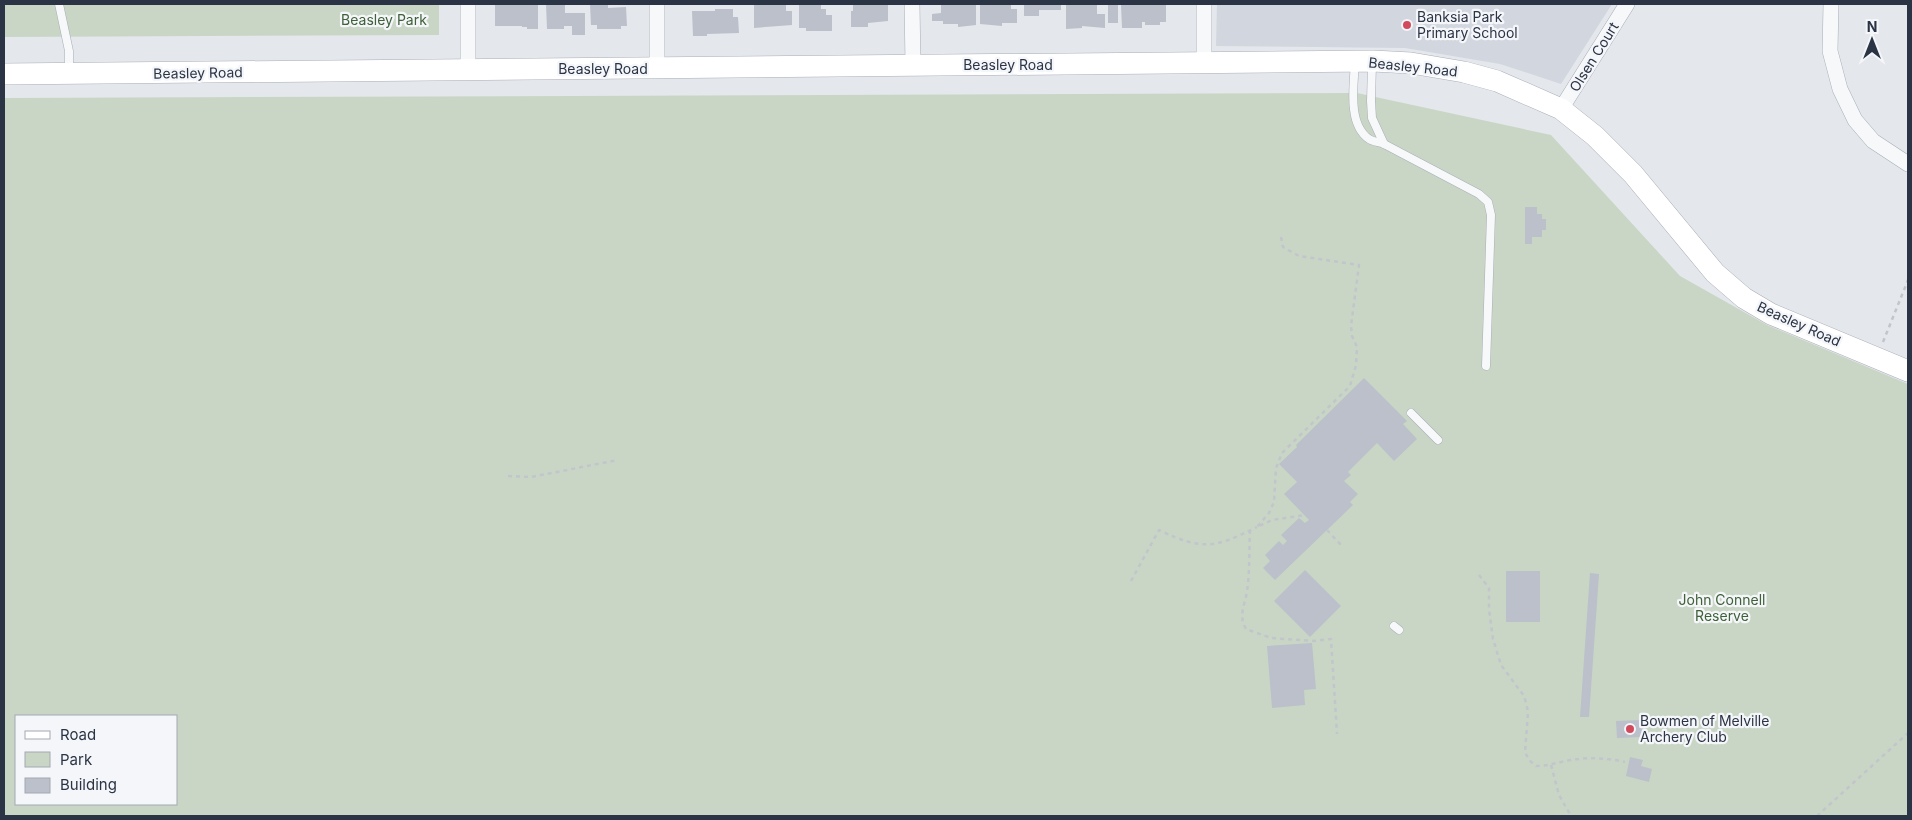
<svg xmlns="http://www.w3.org/2000/svg" width="1912" height="820" font-family="Inter,sans-serif">
<style>
.built{fill:#d2d6de}
.green{fill:#c9d6c5;fill-rule:evenodd}
.building{fill:#bbc0ca}
.lines{fill:none;stroke-linecap:round;stroke-linejoin:round}
.service-casing{stroke:#a9aeb7;stroke-width:9}
.minor-casing{stroke:#a9aeb7;stroke-width:16}
.secondary-casing{stroke:#a9aeb7;stroke-width:22}
.path{stroke:#c2c5cb;stroke-width:2.5;stroke-dasharray:4 4;stroke-linecap:butt}
.service{stroke:#f7f8fa;stroke-width:8}
.minor{stroke:#f7f8fa;stroke-width:15}
.secondary{stroke:#fff;stroke-width:21}
.poi-dot{fill:#d1495b;stroke:#f4f6f9;stroke-width:2}
.labels{text-anchor:middle;stroke-width:4.5;stroke-linejoin:round;paint-order:stroke}
.poi-label{font-size:14px;fill:#2b3445;stroke:#f4f6f9;text-anchor:start}
.park-label{font-size:14px;fill:#3f6138;stroke:#f4f6f9}
.street-label{font-size:14px;fill:#2b3445;stroke:#f4f6f9}
</style>
<rect width="100%" height="100%" fill="#e4e7ec"/>
<!-- built -->
<path class="built" d="M1217,4H1612L1561,84L1500,64L1405,48L1216,46Z"/>
<!-- green -->
<g class="green">
<path d="M4,4H439V35L4,37Z"/>
<path d="M1357,93L1551,135L1680,276L1767,325L1908,384V816H4V98ZM16,716H176V804H16Z"/>
</g>
<!-- building -->
<g class="building">
<path d="M495,4H538V29H527V27H522V26H495Z"/>
<path d="M546,4H565V13H585V35H572V26H564V29H547Z"/>
<path d="M590,4H608V8L626,7L627,26H621V29H597V25H591Z"/>
<path d="M754,4L786,5V11H792V25L754,28Z"/>
<path d="M799,4H821V9H826V15H832V31H806V28H799Z"/>
<path d="M853,4L888,5V21L868,23V27H851V11H853Z"/>
<path d="M941,4H976V25L958,27V24H943V21H932V14L941,13Z"/>
<path d="M980,4L1011,5V9H1017V23H1002V26L980,24Z"/>
<path d="M1024,4H1061V10H1039V16H1024Z"/>
<path d="M1066,4H1097V14H1105V28L1082,26V28L1066,29Z"/>
<rect x="1108" y="4" width="10" height="19"/>
<path d="M1166,4V22H1160V25H1145V22H1142V28H1122L1121,5Z"/>
<path d="M715,9H733V17H738L739,33L707,34V36H693L692,11H715Z"/>
<path d="M1525,207H1537V214H1542V219H1546V230H1542V237H1532V244H1525Z"/>
<path d="M1364,378L1407,421L1403,424L1417,439L1394,461L1377,443L1348,472L1351,475L1344,481L1358,494L1350,502L1353,505L1275,580L1263,568L1270,561L1265,555L1279,541L1283,545L1287,541L1281,535L1299,518L1305,523L1309,520L1284,494L1297,482L1279,464L1297,447L1296,445Z"/>
<path d="M1305,570L1341,606L1310,637L1274,601Z"/>
<rect x="1506" y="571" width="34" height="51"/>
<path d="M1590,573L1599,574L1589,717H1580Z"/>
<path d="M1312,643L1316,689L1304,690L1305,705L1272,708L1267,646Z"/>
<path d="M1642,720L1643,737L1617,738L1616,721Z"/>
<path d="M1630,757L1643,760L1641,766L1652,769L1649,782L1626,776Z"/>
</g>
<g class="lines">
<!-- service casing -->
<g class="service-casing">
<g id="service">
<path d="M59,4L69,51V72"/>
<path d="M1355,61C1354,84 1347,124 1369,139C1373,142 1380,142 1384,144L1479,194L1488,202L1491,215L1486,366"/>
<path d="M1372,64L1371,101L1372,118L1384,144"/>
<path d="M1411,413L1438,440"/>
<path d="M1394,626L1399,630"/>
</g>
</g>
<!-- minor casing -->
<g class="minor-casing">
<g id="minor">
<path d="M468,4V70"/>
<path d="M657,4V69"/>
<path d="M912,4L913,65"/>
<path d="M1204,4V64"/>
<path d="M1831,4L1830,51L1840,89L1855,120L1873,141L1908,164"/>
<path d="M1561,109L1627,4"/>
</g>
</g>
<!-- secondary casing -->
<g class="secondary-casing">
<path id="secondary" d="M4,74L1373,61L1411,63L1464,72L1497,81L1561,109L1595,136L1633,174L1715,273L1744,298L1771,314L1908,371"/>
</g>
<!-- path -->
<g class="path">
<path d="M1281,237L1283,247L1299,256L1359,265L1351,326L1352,336L1357,347L1356,365L1350,386L1282,453L1276,468L1274,502L1269,513L1257,527L1272,520L1305,515"/>
<path d="M1883,342L1908,280"/>
<path d="M508,476L531,477L618,460"/>
<path d="M1250,530C1249,549 1250,572 1247,591C1245,605 1238,615 1246,629L1271,638L1314,641L1331,639L1337,734"/>
<path d="M1327,530L1341,545"/>
<path d="M1479,575L1489,588V609L1493,639L1501,665L1524,696L1526,703L1528,712L1525,752L1529,760L1536,766C1548,766 1559,762 1571,760C1588,757 1608,758 1625,762"/>
<path d="M1131,581L1159,530C1203,551 1215,548 1257,527"/>
<path d="M1551,765L1559,795L1571,816"/>
<path d="M1817,816L1908,733"/>
</g>
<!-- service -->
<use href="#service" class="service"/>
<!-- minor -->
<use href="#minor" class="minor"/>
<!-- secondary -->
<use href="#secondary" class="secondary"/>
</g>
<!-- markers -->
<g class="poi-dot">
<circle cx="1407" cy="25" r="5"/>
<circle cx="1630" cy="729" r="5"/>
</g>
<g class="labels">
<!-- poi labels -->
<g class="poi-label">
<text x="1417" y="22">Banksia Park<tspan x="1417" dy="16">Primary School</tspan></text>
<text x="1640" y="726">Bowmen of Melville<tspan x="1640" dy="16">Archery Club</tspan></text>
</g>
<!-- park labels -->
<g class="park-label">
<text x="384" y="25">Beasley Park</text>
<text x="1722" y="605">John Connell<tspan x="1722" dy="16">Reserve</tspan></text>
</g>
<!-- street labels -->
<g class="street-label">
<text transform="translate(1594 57) rotate(-58)" y="5">Olsen Court</text>
<text x="1008" y="70">Beasley Road</text>
<text transform="translate(1413 67) rotate(6)" y="5">Beasley Road</text>
<text x="603" y="74">Beasley Road</text>
<text transform="translate(198 73) rotate(-1)" y="5">Beasley Road</text>
<text transform="translate(1799 324) rotate(24)" y="5">Beasley Road</text>
</g>
</g>
<!-- border -->
<rect width="1912" height="820" fill="none" stroke="#2b3445" stroke-width="10"/>
<!-- legend -->
<rect x="15" y="715" width="162" height="90" fill="#f4f6f9" stroke="#a4a8b1"/>
<rect x="25" y="731" width="25" height="8" fill="#ffffff" stroke="#a4a8b1"/>
<text x="60" y="740" font-size="15" fill="#2b3445">Road</text>
<rect x="25" y="752" width="25" height="15" fill="#c9d6c5" stroke="#a4a8b1"/>
<text x="60" y="765" font-size="15" fill="#2b3445">Park</text>
<rect x="25" y="778" width="25" height="15" fill="#bbc0ca" stroke="#a4a8b1"/>
<text x="60" y="790" font-size="15" fill="#2b3445">Building</text>
<!-- north arrow -->
<g transform="translate(1872 40)" stroke="#f4f6f9" stroke-width="4" paint-order="stroke">
<path d="M0-4L9 19L0 12L-9 19Z" fill="#2b3445"/>
<text y="-8" font-size="14" font-weight="bold" text-anchor="middle" fill="#2b3445">N</text>
</g>
</svg>
